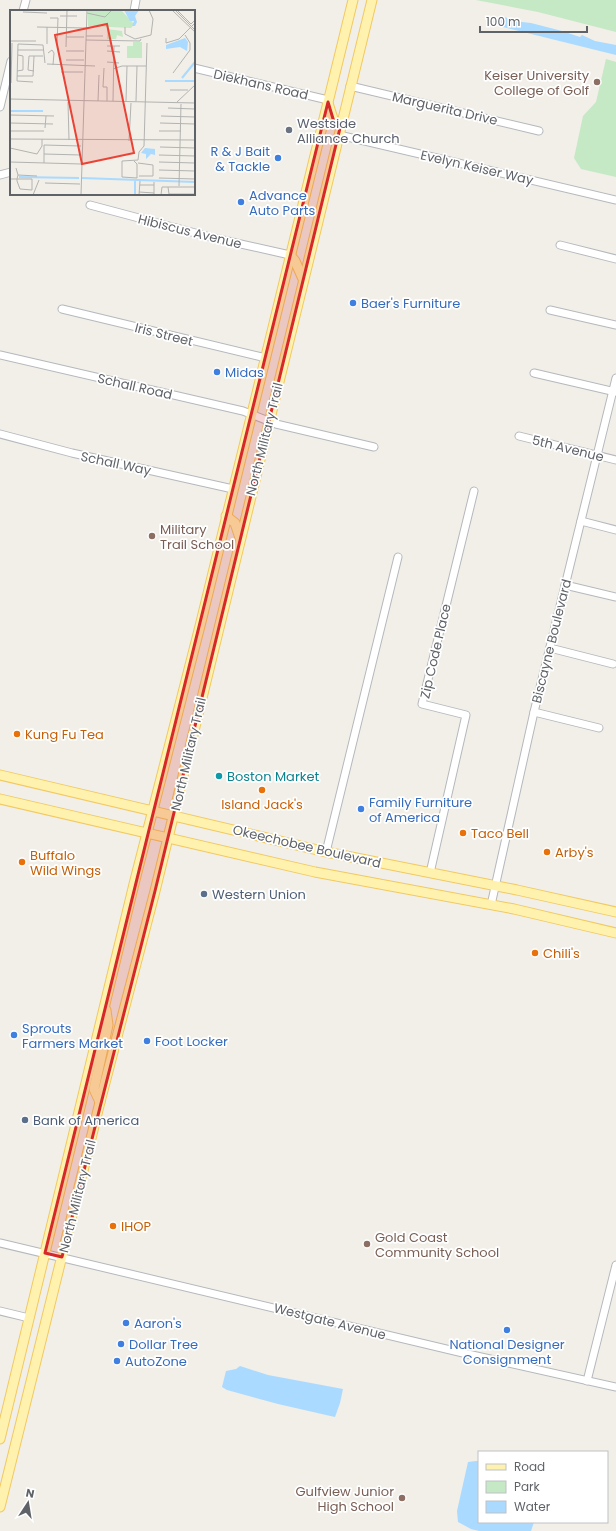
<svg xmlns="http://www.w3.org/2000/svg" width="616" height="1531" font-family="Poppins,sans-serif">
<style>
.green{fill:#c5e8c5}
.water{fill:#aadaff}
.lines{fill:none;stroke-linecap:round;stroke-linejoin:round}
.minor-casing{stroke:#b5b8bc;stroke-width:9}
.major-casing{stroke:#f2c960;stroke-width:11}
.minor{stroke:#fff;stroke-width:7}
.major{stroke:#fff2af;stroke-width:9}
.marked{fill:#d62828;fill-opacity:0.2;stroke:#d62828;stroke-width:3;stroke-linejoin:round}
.education-dot{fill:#8d6e63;stroke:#fff;stroke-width:1.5}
.worship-dot{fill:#6b7280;stroke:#fff;stroke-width:1.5}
.shop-dot{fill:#3f7fe0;stroke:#fff;stroke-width:1.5}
.food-dot{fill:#e8710a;stroke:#fff;stroke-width:1.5}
.culture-dot{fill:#0f9aa8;stroke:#fff;stroke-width:1.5}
.service-dot{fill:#5c6f8a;stroke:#fff;stroke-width:1.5}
.labels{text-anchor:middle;stroke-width:3.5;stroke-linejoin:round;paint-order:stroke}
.education-label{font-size:13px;fill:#785e54;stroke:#fff;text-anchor:end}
.street-label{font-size:13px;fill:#5f6368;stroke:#fff}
.worship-label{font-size:13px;fill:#5b616d;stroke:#fff;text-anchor:start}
.shop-label{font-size:13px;fill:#366cbe;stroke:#fff;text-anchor:start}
.food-label{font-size:13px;fill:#c56008;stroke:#fff;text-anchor:start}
.culture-label{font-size:13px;fill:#0d838f;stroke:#fff;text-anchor:start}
.service-label{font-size:13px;fill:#4e5e75;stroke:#fff;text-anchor:start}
.inset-river{fill:none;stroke:#aadaff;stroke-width:2}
.inset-road{fill:none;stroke:#b3b3b1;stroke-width:1}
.view{fill:#ea4335;fill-opacity:0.15;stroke:#ea4335;stroke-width:2}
.inset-edge{fill:none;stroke:#5f6368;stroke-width:2}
</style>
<rect width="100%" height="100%" fill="#f1efe8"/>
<!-- green -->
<g class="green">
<path d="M476,0H616V32L538,12Z"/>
<path d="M606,59L616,62V177L581,169L574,158L583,116L596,102Z"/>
</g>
<!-- water -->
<g class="water">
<path d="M504,17L522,22L531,23L562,31L580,37L582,35L595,41L616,45V55L499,26L500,19Z"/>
<path d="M240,1366L268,1375L343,1389L340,1403L335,1417L278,1404L227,1390L222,1387L226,1371L236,1369Z"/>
<path d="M476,1461H479V1522H534L531,1531H479L471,1529L458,1522L457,1511L468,1462Z"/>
</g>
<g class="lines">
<!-- minor casing -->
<g class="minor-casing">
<g id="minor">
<path d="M23,11L26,0"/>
<path d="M134,11L136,0"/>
<path d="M194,68L328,100"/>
<path d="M350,86L539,131"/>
<path d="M0,107L11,61"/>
<path d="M339,135L616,200"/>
<path d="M0,175L11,172"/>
<path d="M90,205L214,238L290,255"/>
<path d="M560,245L616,259"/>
<path d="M62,309L266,358"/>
<path d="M550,310L616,325"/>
<path d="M0,355L243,411L276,424L374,447"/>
<path d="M534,373L616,392"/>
<path d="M0,434L72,453L233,489"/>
<path d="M519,436L616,460"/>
<path d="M581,521L616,530"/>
<path d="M565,585L616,597"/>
<path d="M550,648L613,664"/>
<path d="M534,712L599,728"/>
<path d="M326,852L398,557"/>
<path d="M430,873L466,715L422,704L474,491"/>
<path d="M491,905L534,712L616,378"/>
<path d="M0,1243L463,1353L616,1387"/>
<path d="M0,1311L29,1318"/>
<path d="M587,1381L616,1265"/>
</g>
</g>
<!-- major casing -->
<g class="major-casing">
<g id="major">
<path d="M328,103L334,122L341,124"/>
<path d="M290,255L295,261L303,279"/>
<path d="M226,516L235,523L240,538"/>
<path d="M0,775L326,852L517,890L616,912"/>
<path d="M0,799L315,872L514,909L616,933"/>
<path d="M100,1102L94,1089L108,1025L106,1010"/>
<path d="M0,1439L134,884L200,626L353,0"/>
<path d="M0,1507L100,1102L155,891L372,0"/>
</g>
</g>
<!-- minor -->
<use href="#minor" class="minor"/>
<!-- major -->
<use href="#major" class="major"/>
</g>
<!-- marked area -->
<path class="marked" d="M328,102L334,122L341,124L155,891L62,1257L45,1253Z"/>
<!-- markers -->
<g class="education-dot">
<circle cx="597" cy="82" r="4"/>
<circle cx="152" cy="536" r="4"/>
<circle cx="367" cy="1244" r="4"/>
<circle cx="402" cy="1498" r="4"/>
</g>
<circle class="worship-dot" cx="289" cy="130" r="4"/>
<g class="shop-dot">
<circle cx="278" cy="158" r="4"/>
<circle cx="241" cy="202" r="4"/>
<circle cx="353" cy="303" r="4"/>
<circle cx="217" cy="372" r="4"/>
<circle cx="361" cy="809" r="4"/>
<circle cx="14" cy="1035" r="4"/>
<circle cx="147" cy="1041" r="4"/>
<circle cx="126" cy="1323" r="4"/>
<circle cx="507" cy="1330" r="4"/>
<circle cx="121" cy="1344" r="4"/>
<circle cx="117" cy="1361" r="4"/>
</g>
<g class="food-dot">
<circle cx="17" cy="734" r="4"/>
<circle cx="262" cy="790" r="4"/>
<circle cx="463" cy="833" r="4"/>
<circle cx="547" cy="852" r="4"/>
<circle cx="22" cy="862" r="4"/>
<circle cx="535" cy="953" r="4"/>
<circle cx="113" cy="1226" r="4"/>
</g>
<circle class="culture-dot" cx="219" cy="776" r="4"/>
<g class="service-dot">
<circle cx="204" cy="894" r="4"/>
<circle cx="25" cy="1120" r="4"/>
</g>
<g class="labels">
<!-- education labels -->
<g class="education-label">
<text x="589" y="80">Keiser University<tspan x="589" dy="15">College of Golf</tspan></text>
<text x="160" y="534" text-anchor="start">Military<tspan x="160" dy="15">Trail School</tspan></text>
<text x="375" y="1242" text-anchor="start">Gold Coast<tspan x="375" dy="15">Community School</tspan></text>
<text x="394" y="1496">Gulfview Junior<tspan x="394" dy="15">High School</tspan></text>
</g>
<!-- street labels -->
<g class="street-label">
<text transform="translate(261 84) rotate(13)" y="5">Diekhans Road</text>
<text transform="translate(445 108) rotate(13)" y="5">Marguerita Drive</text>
<text transform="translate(477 167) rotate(13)" y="5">Evelyn Keiser Way</text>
<text transform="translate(190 231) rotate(14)" y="5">Hibiscus Avenue</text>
<text transform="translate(164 334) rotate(14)" y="5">Iris Street</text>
<text transform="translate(135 386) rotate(13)" y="5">Schall Road</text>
<text transform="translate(264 439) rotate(-76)" y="5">North Military Trail</text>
<text transform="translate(568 448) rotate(14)" y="5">5th Avenue</text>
<text transform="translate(116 463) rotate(12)" y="5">Schall Way</text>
<text transform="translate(551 641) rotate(-76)" y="5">Biscayne Boulevard</text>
<text transform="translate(435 651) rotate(-77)" y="5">Zip Code Place</text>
<text transform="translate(188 754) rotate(-77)" y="5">North Military Trail</text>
<text transform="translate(307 846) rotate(13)" y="5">Okeechobee Boulevard</text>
<text transform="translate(77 1196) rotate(-76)" y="5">North Military Trail</text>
<text transform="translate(330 1321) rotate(14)" y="5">Westgate Avenue</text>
</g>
<!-- worship labels -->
<g class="worship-label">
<text x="297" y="128">Westside<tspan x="297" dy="15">Alliance Church</tspan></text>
</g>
<!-- shop labels -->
<g class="shop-label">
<text x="270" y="156" text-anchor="end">R &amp; J Bait<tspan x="270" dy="15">&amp; Tackle</tspan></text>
<text x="249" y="200">Advance<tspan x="249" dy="15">Auto Parts</tspan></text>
<text x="361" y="308">Baer's Furniture</text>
<text x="225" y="377">Midas</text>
<text x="369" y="807">Family Furniture<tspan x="369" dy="15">of America</tspan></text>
<text x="22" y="1033">Sprouts<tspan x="22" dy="15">Farmers Market</tspan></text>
<text x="155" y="1046">Foot Locker</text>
<text x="134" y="1328">Aaron's</text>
<text x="129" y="1349">Dollar Tree</text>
<text x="507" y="1349" text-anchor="middle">National Designer<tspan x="507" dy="15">Consignment</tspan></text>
<text x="125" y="1366">AutoZone</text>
</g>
<!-- food labels -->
<g class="food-label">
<text x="25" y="739">Kung Fu Tea</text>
<text x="262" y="809" text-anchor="middle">Island Jack's</text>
<text x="471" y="838">Taco Bell</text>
<text x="555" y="857">Arby's</text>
<text x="30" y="860">Buffalo<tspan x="30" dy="15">Wild Wings</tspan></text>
<text x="543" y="958">Chili's</text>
<text x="121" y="1231">IHOP</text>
</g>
<!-- culture labels -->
<g class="culture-label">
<text x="227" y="781">Boston Market</text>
</g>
<!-- service labels -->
<g class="service-label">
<text x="212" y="899">Western Union</text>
<text x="33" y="1125">Bank of America</text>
</g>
</g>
<!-- overview -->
<g transform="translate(10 10)">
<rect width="185" height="185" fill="#f1efe8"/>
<path d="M78,0H111L124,14L121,18L78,16ZM97,19L112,21L113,27L107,25L106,29H97ZM123,32H132V48H117V36H123Z" fill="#c5e8c5"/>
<path d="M114,0H129L125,6L127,12L125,16H122L124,11H120ZM175,28L178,32L177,41L170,37L156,39V35ZM135,138L145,139V145L141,144L136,149V144L131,143Z" fill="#aadaff"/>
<path class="inset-river" d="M172,68L185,52M155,71H185M0,101H33M9,167L69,168M72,168L185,172M125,185V170"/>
<path class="inset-road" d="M162,0L185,22M165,0L185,20M167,0L181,14L185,10M13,2L37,3M77,3L95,7L102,0M50,6H67M40,8H48L47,35M27,17L76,18M115,17V24L125,29L141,25L143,9L139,0M76,26H93M56,27H74M156,28V33L169,29L185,13M76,30L130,31L131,29M0,31H26M37,34V17M97,36H110M56,37L57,0M8,40H34M56,41H74M97,41L110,42M38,43L42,40L44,43L43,55M56,50H74M97,52L109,53M37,54L85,56M94,58L93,77H97V91M103,59L112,56H136M7,61L13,60V46L8,45M24,61L18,60L19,46H33M51,62H73M163,63L180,40V33L175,25M7,66H23L24,46M23,72L7,71L8,34L33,35L35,53M1,73L2,33M160,80H178M0,89L185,93M88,91L89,65M103,91L104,36M116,91L117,56M126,91L127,56M58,92L59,130M167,92L185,75M158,98L185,99M0,105L44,106M151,106L185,107M0,113L43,114M150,113L185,114M35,118L36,106M0,121H34M149,121H171M0,129L185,130M119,131L121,93M150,137L185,138M0,138L27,144L32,136V129M34,144L71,145M149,145L185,146M124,151L127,154V168L112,167V151L128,150L129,142L134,136L137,33M0,152L71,154M149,152L185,153M34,153V135L71,136M128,153L143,155V166H129M6,158L8,165L27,166M149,160L185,161M149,168L185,169M0,169H22V180L10,179L7,171V169L8,165M35,173L70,174M130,175H144M169,176L171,94M158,177L159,184H185M129,182L144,183M23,185L29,170M71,185L77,0M129,185L130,171M144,185V172M151,185L152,177H185"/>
<path class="view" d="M97,14L124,143L72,154L45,25Z"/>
<rect width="185" height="185" class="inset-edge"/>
</g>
<!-- legend -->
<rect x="478" y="1451" width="130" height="72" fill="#ffffff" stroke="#bfc1c3"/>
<rect x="486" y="1464" width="20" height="6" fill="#fff2af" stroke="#bfc1c3"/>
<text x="514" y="1471" font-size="12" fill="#5f6368">Road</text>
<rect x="486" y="1481" width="20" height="12" fill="#c5e8c5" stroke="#bfc1c3"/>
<text x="514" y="1491" font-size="12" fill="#5f6368">Park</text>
<rect x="486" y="1501" width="20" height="12" fill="#aadaff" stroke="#bfc1c3"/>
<text x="514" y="1511" font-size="12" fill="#5f6368">Water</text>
<!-- north arrow -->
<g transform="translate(28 1503) rotate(12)" stroke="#ffffff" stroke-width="3" paint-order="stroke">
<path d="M0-3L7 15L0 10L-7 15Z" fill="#5f6368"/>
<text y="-6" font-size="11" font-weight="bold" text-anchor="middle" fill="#5f6368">N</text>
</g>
<!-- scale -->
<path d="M480 26v6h107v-6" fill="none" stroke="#5f6368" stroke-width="2"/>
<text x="486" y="26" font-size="12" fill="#5f6368" stroke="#ffffff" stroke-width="3" paint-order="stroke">100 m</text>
</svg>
